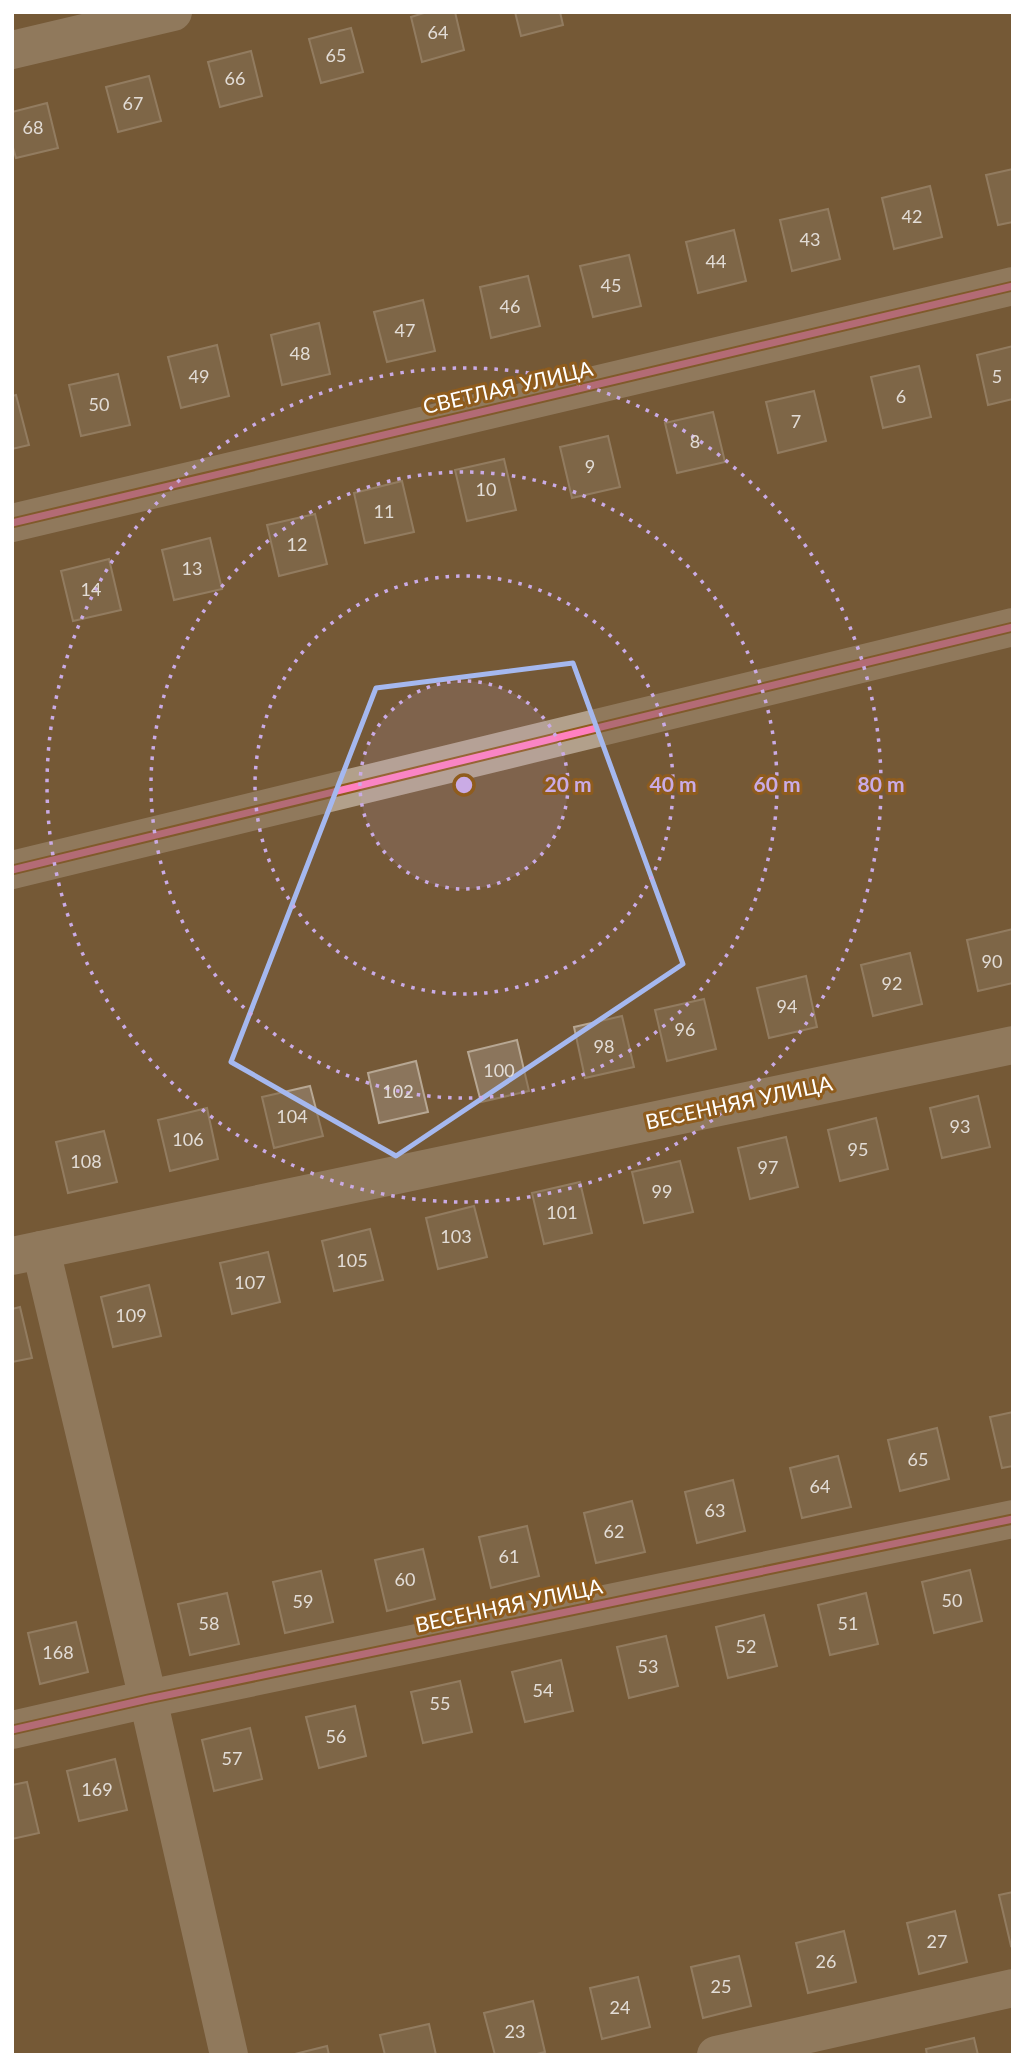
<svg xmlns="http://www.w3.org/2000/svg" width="1025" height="2067" font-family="Lato,sans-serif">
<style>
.building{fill:#8b755c;stroke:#b7a793;stroke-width:2}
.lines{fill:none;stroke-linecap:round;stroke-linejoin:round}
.minor{stroke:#b2a08b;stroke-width:38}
.cycleway-casing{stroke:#8f5c1d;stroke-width:11}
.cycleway{stroke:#ff80c0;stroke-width:7}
.marked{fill:none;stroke:#a5b8ef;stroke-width:5;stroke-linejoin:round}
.ring{fill:none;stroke:#caabe5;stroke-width:3.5;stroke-dasharray:3.5 7}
.labels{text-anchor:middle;stroke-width:6;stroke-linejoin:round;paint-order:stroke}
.number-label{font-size:18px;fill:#e2dcd6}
.street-label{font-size:21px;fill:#fff;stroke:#8f5c1d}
.centre{fill:#caabe5;stroke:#8f5c1d;stroke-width:3.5}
.ring-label{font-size:21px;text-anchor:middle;font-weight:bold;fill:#caabe5;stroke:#8f5c1d;stroke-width:6;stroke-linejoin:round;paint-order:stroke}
</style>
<rect width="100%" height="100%" fill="#755937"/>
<!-- building -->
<g class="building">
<path d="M427,12H455L464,50L422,62L411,17Z"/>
<path d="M515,12H560L563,25L521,36Z"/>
<path d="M351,28L363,72L321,83L309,39Z"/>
<path d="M251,51L262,96L220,107L208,62Z"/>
<path d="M149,76L161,121L118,132L106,87Z"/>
<path d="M47,103L58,148L16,158L12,144V112Z"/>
<path d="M1013,169V222L998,225L986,175Z"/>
<path d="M930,186L942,237L894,249L882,198Z"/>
<path d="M828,209L840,259L792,271L780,220Z"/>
<path d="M734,230L746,281L698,293L686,242Z"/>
<path d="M629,255L641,306L593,317L580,266Z"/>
<path d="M528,276L540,326L491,338L480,287Z"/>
<path d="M423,300L435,351L387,362L374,312Z"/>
<path d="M319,323L330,374L282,385L271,335Z"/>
<path d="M217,345L229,396L181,408L168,357Z"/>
<path d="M1013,346V399L988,405L977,355Z"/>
<path d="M919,366L931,417L883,428L871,377Z"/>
<path d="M118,374L130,425L81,436L69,385Z"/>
<path d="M814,391L826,441L778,453L766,402Z"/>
<path d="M16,395L29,445L12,449V396Z"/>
<path d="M713,412L725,462L677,473L665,423Z"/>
<path d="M608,436L620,487L572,498L560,447Z"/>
<path d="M504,459L516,510L467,521L455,470Z"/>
<path d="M402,481L414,532L365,543L354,493Z"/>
<path d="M315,514L327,564L279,576L267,525Z"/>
<path d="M210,538L222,589L174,600L162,550Z"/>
<path d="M109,559L121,610L73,621L61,571Z"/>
<path d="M1013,929V983L978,991L967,940Z"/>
<path d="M910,953L922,1004L873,1016L861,965Z"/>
<path d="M806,976L817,1027L769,1038L757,988Z"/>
<path d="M704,999L716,1049L667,1061L655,1010Z"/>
<path d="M622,1016L634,1067L585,1078L574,1027Z"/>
<path d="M517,1040L529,1091L481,1102L468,1052Z"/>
<path d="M416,1061L428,1112L379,1123L368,1073Z"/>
<path d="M310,1086L323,1136L274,1148L262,1097Z"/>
<path d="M978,1096L990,1147L942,1158L930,1108Z"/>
<path d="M207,1108L218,1159L170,1171L158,1120Z"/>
<path d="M876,1118L888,1169L840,1181L828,1130Z"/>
<path d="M104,1131L117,1182L68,1193L56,1142Z"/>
<path d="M786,1137L798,1187L750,1199L738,1148Z"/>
<path d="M680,1161L693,1212L644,1223L632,1172Z"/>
<path d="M580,1182L592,1233L544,1244L532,1193Z"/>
<path d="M474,1206L487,1257L438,1269L426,1218Z"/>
<path d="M370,1229L383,1280L334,1291L322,1241Z"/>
<path d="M268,1252L280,1302L232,1314L220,1263Z"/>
<path d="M149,1285L161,1336L113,1347L101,1297Z"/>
<path d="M20,1307L32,1358L12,1362V1309Z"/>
<path d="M1013,1412V1466L1002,1468L990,1417Z"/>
<path d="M937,1428L949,1479L900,1491L888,1440Z"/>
<path d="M838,1456L851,1507L802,1518L790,1468Z"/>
<path d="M733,1480L745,1531L697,1543L685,1492Z"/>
<path d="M632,1501L645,1552L596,1563L584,1513Z"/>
<path d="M527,1526L539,1576L491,1588L479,1537Z"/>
<path d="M423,1549L435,1599L387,1611L375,1560Z"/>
<path d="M970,1570L982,1621L934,1633L922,1582Z"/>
<path d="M321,1571L333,1622L285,1633L273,1582Z"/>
<path d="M227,1593L239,1644L190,1655L178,1604Z"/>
<path d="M866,1593L878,1644L830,1655L818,1605Z"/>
<path d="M764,1615L777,1666L728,1678L716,1627Z"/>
<path d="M76,1622L88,1672L40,1684L28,1633Z"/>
<path d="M666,1636L678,1686L629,1698L617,1647Z"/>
<path d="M561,1660L573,1711L525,1722L512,1672Z"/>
<path d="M460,1681L472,1732L423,1743L411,1692Z"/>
<path d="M355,1706L366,1756L319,1768L306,1717Z"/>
<path d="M250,1728L262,1779L214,1791L202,1740Z"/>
<path d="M115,1759L127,1810L79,1821L67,1771Z"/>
<path d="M27,1782L39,1833L12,1839V1785Z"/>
<path d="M1013,1892V1945L1011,1946L999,1895Z"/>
<path d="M955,1911L967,1962L919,1974L907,1923Z"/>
<path d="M844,1931L856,1982L808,1993L796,1943Z"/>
<path d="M739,1956L751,2006L703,2018L691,1967Z"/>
<path d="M638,1977L650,2027L602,2039L590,1988Z"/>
<path d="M533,2001L545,2052L533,2055H495L484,2013Z"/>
<path d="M429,2024L436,2055H385L380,2035Z"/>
<path d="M974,2038L978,2055H927L926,2049Z"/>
<path d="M327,2046L329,2055H291Z"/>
</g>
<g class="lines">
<!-- minor -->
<g class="minor">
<path d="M12,50L173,12"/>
<path d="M12,523L1013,286"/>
<path d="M12,870L1013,627"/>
<path d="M41,1250L148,1699L229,2055"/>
<path d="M12,1256L1013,1045"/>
<path d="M12,1730L148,1699L1013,1519"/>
<path d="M716,2055L1013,1988"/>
</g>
<!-- cycleway casing -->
<g class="cycleway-casing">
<g id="cycleway">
<path d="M12,523L1013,286"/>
<path d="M12,870L1013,627"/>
<path d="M12,1730L148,1699L1013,1519"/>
</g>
</g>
<!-- cycleway -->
<use href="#cycleway" class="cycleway"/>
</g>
<!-- marked area -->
<path d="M0 0H1025V2067H0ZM573,663L683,964L396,1156L231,1062L376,688Z" fill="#755937" fill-opacity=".55" fill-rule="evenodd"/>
<path class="marked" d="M573,663L683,964L396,1156L231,1062L376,688Z"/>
<!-- distance rings -->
<circle cx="464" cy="785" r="104" fill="#caabe5" fill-opacity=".12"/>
<g class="ring">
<circle cx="464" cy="785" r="104"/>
<circle cx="464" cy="785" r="209"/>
<circle cx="464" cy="785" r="313"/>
<circle cx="464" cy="785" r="417"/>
</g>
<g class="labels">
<!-- number labels -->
<g class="number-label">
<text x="438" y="39">64</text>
<text x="336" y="62">65</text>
<text x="235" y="85">66</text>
<text x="133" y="110">67</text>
<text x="33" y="134">68</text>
<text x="912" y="223">42</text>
<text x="810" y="246">43</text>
<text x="716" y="268">44</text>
<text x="611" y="292">45</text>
<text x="510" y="313">46</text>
<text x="405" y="337">47</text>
<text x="300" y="360">48</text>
<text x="199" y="383">49</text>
<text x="997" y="383">5</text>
<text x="901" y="403">6</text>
<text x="99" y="411">50</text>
<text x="796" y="428">7</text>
<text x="695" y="448">8</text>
<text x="590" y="473">9</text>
<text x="486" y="496">10</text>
<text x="384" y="518">11</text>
<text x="297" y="551">12</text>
<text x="192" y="575">13</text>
<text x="91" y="596">14</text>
<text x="992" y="968">90</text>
<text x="892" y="990">92</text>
<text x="787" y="1013">94</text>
<text x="685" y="1036">96</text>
<text x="604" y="1053">98</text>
<text x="499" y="1077">100</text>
<text x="398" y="1098">102</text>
<text x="292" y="1123">104</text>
<text x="960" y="1133">93</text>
<text x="188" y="1146">106</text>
<text x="858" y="1156">95</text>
<text x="86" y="1168">108</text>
<text x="768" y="1174">97</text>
<text x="662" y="1198">99</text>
<text x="562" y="1219">101</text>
<text x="456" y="1243">103</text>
<text x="352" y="1267">105</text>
<text x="250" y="1289">107</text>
<text x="131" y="1322">109</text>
<text x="918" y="1466">65</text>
<text x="820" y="1493">64</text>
<text x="715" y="1517">63</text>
<text x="614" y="1538">62</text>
<text x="509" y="1563">61</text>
<text x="405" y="1586">60</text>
<text x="952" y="1607">50</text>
<text x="303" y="1608">59</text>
<text x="209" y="1630">58</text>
<text x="848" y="1630">51</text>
<text x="746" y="1653">52</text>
<text x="58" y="1659">168</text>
<text x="648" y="1673">53</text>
<text x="543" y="1697">54</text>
<text x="440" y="1710">55</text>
<text x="336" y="1743">56</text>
<text x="232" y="1765">57</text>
<text x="97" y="1796">169</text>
<text x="937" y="1948">27</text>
<text x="826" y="1968">26</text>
<text x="721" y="1993">25</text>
<text x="620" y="2014">24</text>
<text x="515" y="2038">23</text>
</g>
<!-- street labels -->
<g class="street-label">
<text transform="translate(508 388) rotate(-13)" y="7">СВЕТЛАЯ УЛИЦА</text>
<text transform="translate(739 1103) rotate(-12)" y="7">ВЕСЕННЯЯ УЛИЦА</text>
<text transform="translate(509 1606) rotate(-12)" y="7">ВЕСЕННЯЯ УЛИЦА</text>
</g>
</g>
<circle cx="464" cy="785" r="10" class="centre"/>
<g class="ring-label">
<text x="568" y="792">20 m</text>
<text x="673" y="792">40 m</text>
<text x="777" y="792">60 m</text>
<text x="881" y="792">80 m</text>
</g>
<!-- border -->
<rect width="1025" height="2067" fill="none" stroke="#ffffff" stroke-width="28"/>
</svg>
